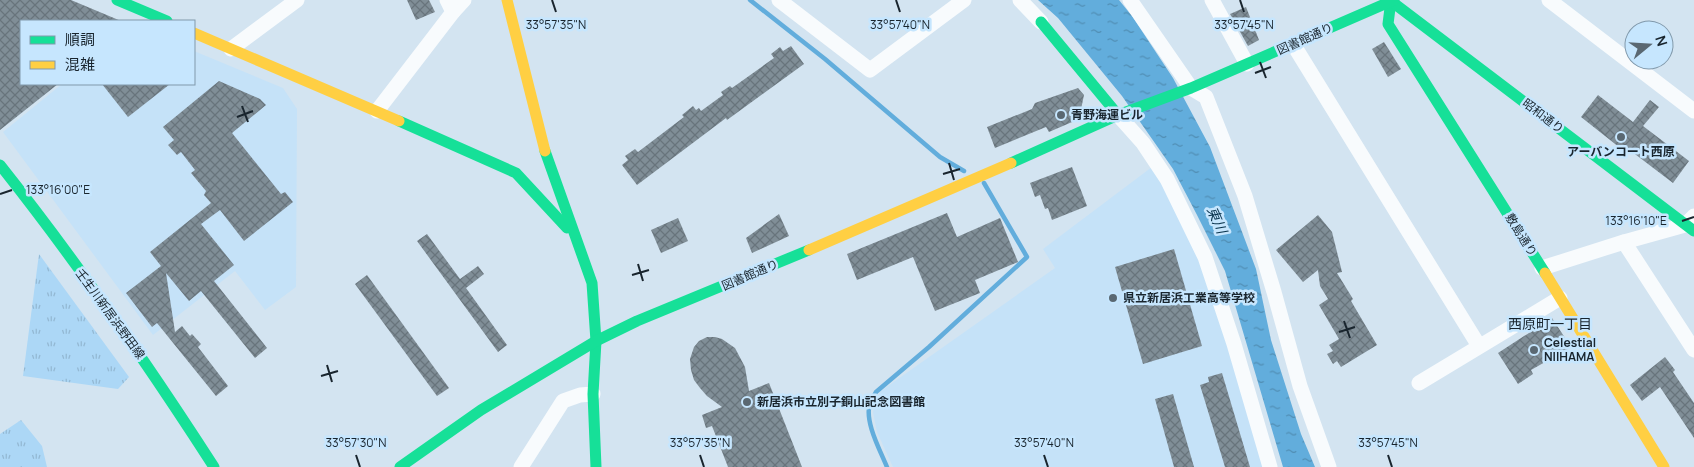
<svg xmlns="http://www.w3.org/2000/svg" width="1694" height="467" font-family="Manrope,'Noto Sans JP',sans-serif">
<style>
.built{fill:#c5e2f8}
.park{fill:url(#park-tufts)}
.water{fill:url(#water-ripples)}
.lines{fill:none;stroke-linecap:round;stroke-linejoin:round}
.stream{stroke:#62addc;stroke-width:4.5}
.building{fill:url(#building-cross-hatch)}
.street{stroke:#f8fbfd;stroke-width:15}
.fast{stroke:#16e098;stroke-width:11}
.slow{stroke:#ffcf43;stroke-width:11}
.ticks{fill:none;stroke:#19252e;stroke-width:2}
.poi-dot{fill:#5a6872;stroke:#c6e6fe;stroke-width:2}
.labels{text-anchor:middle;stroke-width:5;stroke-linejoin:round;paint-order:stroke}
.street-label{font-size:12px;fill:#19252e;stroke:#c6e6fe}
.poi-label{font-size:12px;font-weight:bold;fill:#19252e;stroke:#c6e6fe;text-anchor:start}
.water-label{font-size:14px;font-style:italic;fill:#09334c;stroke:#c6e6fe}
.neighbourhood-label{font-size:14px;fill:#19252e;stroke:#c6e6fe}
.ticks-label{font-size:12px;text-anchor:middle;fill:#19252e;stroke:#c6e6fe;stroke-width:5;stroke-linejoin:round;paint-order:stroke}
</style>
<defs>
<pattern id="park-tufts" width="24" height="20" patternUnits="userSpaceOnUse" patternTransform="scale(1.25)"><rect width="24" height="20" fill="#acd7f6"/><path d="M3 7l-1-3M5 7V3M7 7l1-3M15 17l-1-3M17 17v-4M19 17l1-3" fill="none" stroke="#93b8d3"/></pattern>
<pattern id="water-ripples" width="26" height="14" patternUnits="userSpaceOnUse" patternTransform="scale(1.25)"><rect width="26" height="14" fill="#62addc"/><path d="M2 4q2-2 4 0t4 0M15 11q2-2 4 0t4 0" fill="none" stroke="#508db3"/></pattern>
<pattern id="building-cross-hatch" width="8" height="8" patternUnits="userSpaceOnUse" patternTransform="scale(1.25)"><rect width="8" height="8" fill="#808e97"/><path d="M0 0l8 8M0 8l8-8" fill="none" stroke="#68747c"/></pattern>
</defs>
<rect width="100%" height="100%" fill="#d3e4f1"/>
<!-- built -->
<g class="built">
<path d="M194,51L283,88L297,109L296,287L265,310L235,271L153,335L3,132L62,84H194Z"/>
<path d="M1152,167L1193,242L1224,328L1265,467H893L877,432L873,412L876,399L881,391L1055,268L1043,249Z"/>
</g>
<!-- park -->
<g class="park">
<path d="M39,254L129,377L118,389L23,376Z"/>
<path d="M21,420L42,446L47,467H0V434Z"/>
</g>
<!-- water -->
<path class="water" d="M1038,0H1119L1132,16L1173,78L1210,147L1256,269L1271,340L1301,434L1315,467H1283L1225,271L1197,215L1173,169L1122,96L1058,18Z"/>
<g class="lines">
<!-- stream -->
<g class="stream">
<path d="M750,0L825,59L940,157L964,171"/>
<path d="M887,467C880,450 864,421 870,403C871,399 874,396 876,392L929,347L1027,257L984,183"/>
</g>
</g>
<!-- building -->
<g class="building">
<path d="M0,0H71L121,21H21V84H58L0,130Z"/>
<path d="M407,0H429L435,12L416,20Z"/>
<path d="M1246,7L1259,40L1248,46L1230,14Z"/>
<path d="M1384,42L1401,69L1388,77L1372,49Z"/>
<path d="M791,46L804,64L727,120L726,118L637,185L622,165L628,160L625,156L635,149L638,152L684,117L682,115L693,106L696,110L699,108L701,111L723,95L721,92L730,86L732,88L774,58L771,54L780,47L783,51Z"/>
<path d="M219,81L260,99L266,105L232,133L281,194L285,192L293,202L244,241L220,210L201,224L234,265L214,281L267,348L255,358L201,291L189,301L166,273L175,332L182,326L190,336L192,334L201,344L198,347L228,386L216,396L157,323L152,327L126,293L161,266L150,252L211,203L204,195L206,191L191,173L195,170L181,152L177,155L168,145L174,140L163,127Z"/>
<path d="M102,84H170L128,117Z"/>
<path d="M1078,88L1084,95L1079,119L1049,132L1046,127L995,148L987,127L1032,109L1035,103Z"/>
<path d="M1598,95L1633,122L1650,100L1659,107L1643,126L1689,161L1673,183L1627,148L1624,151L1581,117Z"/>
<path d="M1072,167L1087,206L1052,220L1048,208L1045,209L1040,195L1035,197L1030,183Z"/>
<path d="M947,213L957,237L1000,218L1018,262L975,280L980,293L935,311L913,257L857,280L847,254Z"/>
<path d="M779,214L789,236L752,253L746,238Z"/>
<path d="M1318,215L1332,232L1342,272L1337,273L1353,299L1351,301L1377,345L1341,367L1337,361L1333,364L1327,354L1333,351L1329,345L1339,339L1319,305L1328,299L1320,286L1318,270L1303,282L1276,250Z"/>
<path d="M678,218L688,241L661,253L651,230Z"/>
<path d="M427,234L460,279L478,266L484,274L466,288L507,345L498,352L417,241Z"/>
<path d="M1174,249L1202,346L1143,364L1115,267Z"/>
<path d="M367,275L449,388L437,396L355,284Z"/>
<path d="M1552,318L1569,344L1566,346L1568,349L1531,370L1533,374L1518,384L1498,353Z"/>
<path d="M707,337H715L722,339L735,348L745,367L749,391L769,383L802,467H728L712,426L706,428L702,415L722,407L707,396L700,388L694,380L691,370L690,359L694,347L699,341Z"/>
<path d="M1665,357L1675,370L1673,372L1694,403V438L1660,387L1642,401L1630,385Z"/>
<path d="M1222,373L1250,467H1225L1200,385L1209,382L1208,377Z"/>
<path d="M1173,394L1194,467H1174L1155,399Z"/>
</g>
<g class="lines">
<!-- street -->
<g class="street">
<path d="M779,0L870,70L964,0"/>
<path d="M1020,0L1041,22"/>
<path d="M1130,0L1191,88L1206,97L1245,196L1274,292L1300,386L1329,467"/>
<path d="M1212,0L1247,64"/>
<path d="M1549,0L1694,111"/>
<path d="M453,12L464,0"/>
<path d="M1293,44L1479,346"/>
<path d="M231,49L297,0"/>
<path d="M377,111L453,12L447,0"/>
<path d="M1118,115L1143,143L1167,179L1205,257L1234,344L1270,467"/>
<path d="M1624,242L1685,225L1694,216"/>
<path d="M1542,268L1624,242L1694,350"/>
<path d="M1419,383L1560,298"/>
<path d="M521,467L563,401L580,395L593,394"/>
</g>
<!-- fast -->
<g class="fast">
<path d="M117,0L167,21"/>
<path d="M1391,0L1388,24L1545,273"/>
<path d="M1391,1L1694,231"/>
<path d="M1041,22L1118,115"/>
<path d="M399,121L516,173L567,228"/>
<path d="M545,151L592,283L596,341L593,394L596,467"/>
<path d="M1011,163L1118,115L1191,88L1394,0"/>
<path d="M0,165C77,262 147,363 214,467"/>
<path d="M400,467L481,410L596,341L637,321L809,250"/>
</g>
<!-- slow -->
<g class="slow">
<path d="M507,0L545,151"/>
<path d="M194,33L399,121"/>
<path d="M809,250L1011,163"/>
<path d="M1545,273L1664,467"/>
</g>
</g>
<!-- ticks -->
<path class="ticks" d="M552,0L556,12M896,0L900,12M1240,0L1244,12M1260,62L1266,78M1255,73L1271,67M242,106L248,122M237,117L253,111M949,163L954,180M943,174L960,169M0,194L12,190M1682,221L1694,217M638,264L643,281M632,275L649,270M1344,321L1350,338M1339,332L1355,327M327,365L332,382M321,376L338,371M356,455L360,467M700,455L704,467M1044,455L1048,467M1388,455L1392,467"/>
<!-- markers -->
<g class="poi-dot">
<circle cx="1061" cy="115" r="5"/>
<circle cx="1621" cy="137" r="5"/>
<circle cx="1113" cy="298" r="5"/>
<circle cx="1534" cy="350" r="5"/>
<circle cx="747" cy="402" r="5"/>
</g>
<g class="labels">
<!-- street labels -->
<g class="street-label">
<text transform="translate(1305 39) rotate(-24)" y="4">図書館通り</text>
<text transform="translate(1543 116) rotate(37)" y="4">昭和通り</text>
<text transform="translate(1521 235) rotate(58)" y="4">敷島通り</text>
<text transform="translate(750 275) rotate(-23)" y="4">図書館通り</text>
<text transform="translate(110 314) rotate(54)" y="4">壬生川新居浜野田線</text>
</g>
<!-- poi labels -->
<g class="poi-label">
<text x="1071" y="119">青野海運ビル</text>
<text x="1621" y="156" text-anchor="middle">アーバンコート西原</text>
<text x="1123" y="302">県立新居浜工業高等学校</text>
<text x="1544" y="347">Celestial<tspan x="1544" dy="14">NIIHAMA</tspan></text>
<text x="757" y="406">新居浜市立別子銅山記念図書館</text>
</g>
<!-- water labels -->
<g class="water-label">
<text transform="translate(1217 220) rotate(66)" y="5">東川</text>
</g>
<!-- neighbourhood labels -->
<g class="neighbourhood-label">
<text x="1550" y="329">西原町一丁目</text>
</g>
</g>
<g class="ticks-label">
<text x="556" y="29">33°57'35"N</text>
<text x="900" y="29">33°57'40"N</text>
<text x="1244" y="29">33°57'45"N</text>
<text x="58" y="194">133°16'00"E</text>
<text x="1636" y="225">133°16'10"E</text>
<text x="356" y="447">33°57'30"N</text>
<text x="700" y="447">33°57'35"N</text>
<text x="1044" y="447">33°57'40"N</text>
<text x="1388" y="447">33°57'45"N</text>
</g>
<!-- legend -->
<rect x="20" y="20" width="175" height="65" fill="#c6e6fe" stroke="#8199ab"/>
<rect x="30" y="36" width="25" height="8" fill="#16e098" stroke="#8199ab"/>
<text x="65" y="45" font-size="15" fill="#19252e">順調</text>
<rect x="30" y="61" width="25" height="8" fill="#ffcf43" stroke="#8199ab"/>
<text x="65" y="70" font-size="15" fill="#19252e">混雑</text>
<!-- north arrow -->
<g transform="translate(1649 45) rotate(72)"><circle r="24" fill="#c6e6fe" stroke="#8199ab"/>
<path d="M0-4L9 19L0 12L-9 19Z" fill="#5a6872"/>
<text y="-8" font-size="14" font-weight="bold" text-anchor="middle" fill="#19252e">N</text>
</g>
</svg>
